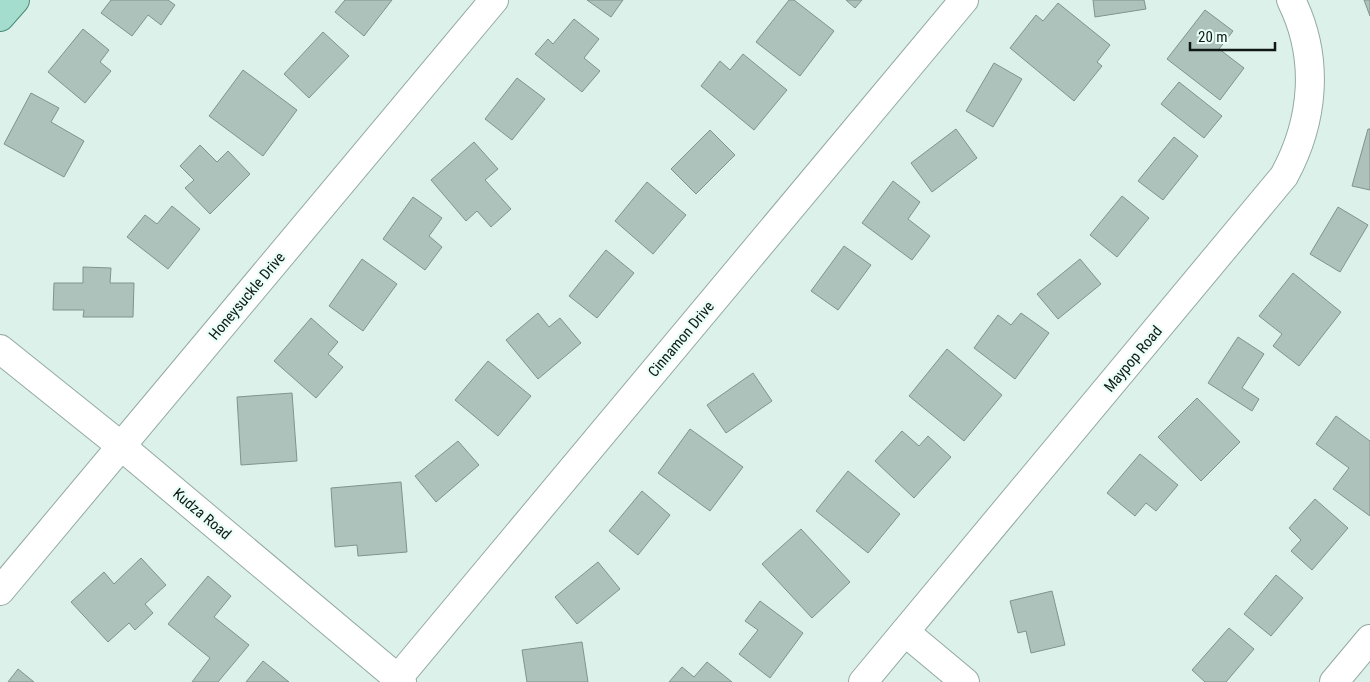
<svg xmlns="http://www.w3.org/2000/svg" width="1370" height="682" font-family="'Roboto Condensed',sans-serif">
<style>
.building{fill:#acc2ba;stroke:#80948d}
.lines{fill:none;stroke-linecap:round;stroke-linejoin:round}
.minor-casing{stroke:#94a9a2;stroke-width:30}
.major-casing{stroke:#498a76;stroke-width:30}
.minor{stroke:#fff;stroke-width:28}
.major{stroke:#a4ddcd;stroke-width:28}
.labels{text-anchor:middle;stroke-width:4.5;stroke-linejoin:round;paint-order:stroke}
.street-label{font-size:15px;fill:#101815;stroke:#e8fef6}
</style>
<rect width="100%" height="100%" fill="#dbf1e9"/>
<!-- building -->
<g class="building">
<path d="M111,0H168L175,5L161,25L148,15L132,36L101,13Z"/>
<path d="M345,0H392L364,36L335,12Z"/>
<path d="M587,0H623L611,17Z"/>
<path d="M789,0H794L834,31L800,76L756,42Z"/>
<path d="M846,0H862L855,8Z"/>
<path d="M1093,0H1144L1146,9L1095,17Z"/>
<path d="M1364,0H1370V16Z"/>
<path d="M1058,3L1110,45L1097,62L1102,66L1074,101L1010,48L1036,15L1043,21Z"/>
<path d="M1205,10L1233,31L1219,49L1244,68L1220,100L1167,59Z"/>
<path d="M574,19L599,39L584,58L600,71L582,92L535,54L548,39L553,44Z"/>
<path d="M83,29L109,50L100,62L111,71L85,103L48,72Z"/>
<path d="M323,32L349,56L309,98L284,74Z"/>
<path d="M743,54L787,90L754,130L701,86L720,61L730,70Z"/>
<path d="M994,63L1022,79L993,127L966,111Z"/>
<path d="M243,70L297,110L263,156L209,116Z"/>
<path d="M517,78L545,99L512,140L485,119Z"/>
<path d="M1179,82L1222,116L1204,138L1161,104Z"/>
<path d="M31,93L59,108L51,122L84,141L64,177L4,144Z"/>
<path d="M956,129L977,158L932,192L911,163Z"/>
<path d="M1368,129H1370V190L1352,186Z"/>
<path d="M710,130L735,155L696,194L671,169Z"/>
<path d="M1174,137L1198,156L1163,200L1138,181Z"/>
<path d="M474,142L498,169L485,180L511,209L491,227L477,211L466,221L431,180Z"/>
<path d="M200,145L217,162L228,151L250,174L210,214L185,188L194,180L180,166Z"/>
<path d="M893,181L920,202L908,219L930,236L912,260L862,223Z"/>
<path d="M647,182L686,215L653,254L615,221Z"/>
<path d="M1122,196L1149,218L1117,257L1090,235Z"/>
<path d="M413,197L442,218L429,236L442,247L425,270L383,239Z"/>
<path d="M172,206L200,229L168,269L127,237L145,215L157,224Z"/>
<path d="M1338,207L1368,225L1340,272L1310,254Z"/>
<path d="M844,246L871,265L838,310L811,291Z"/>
<path d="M606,250L634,273L597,318L569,296Z"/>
<path d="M362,259L397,284L363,331L329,306Z"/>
<path d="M1080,259L1101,284L1058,319L1037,294Z"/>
<path d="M83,267L111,268L110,283H134L133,317H83L84,310H53L54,283H83Z"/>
<path d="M1293,273L1341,312L1299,366L1273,346L1282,334L1259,316Z"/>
<path d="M538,313L549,327L560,318L581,343L538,379L506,340Z"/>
<path d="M1021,313L1049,333L1015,379L974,348L998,315L1011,325Z"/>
<path d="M311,318L338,342L328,354L343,367L316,398L274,361Z"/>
<path d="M1238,337L1264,354L1242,388L1259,399L1252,411L1208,383Z"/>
<path d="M947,349L1002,395L964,441L909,396Z"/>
<path d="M488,361L531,396L498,436L455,400Z"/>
<path d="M753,373L772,401L726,433L707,405Z"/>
<path d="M292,393L297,461L241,465L237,397Z"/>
<path d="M1197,398L1240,442L1201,481L1158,437Z"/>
<path d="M1336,416L1370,441V516L1333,489L1349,468L1316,444Z"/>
<path d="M690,429L743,467L710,511L658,473Z"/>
<path d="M902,431L919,446L928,436L951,457L914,498L875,461Z"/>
<path d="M458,441L479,465L436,502L415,476Z"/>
<path d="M1140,454L1178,485L1156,511L1146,503L1135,516L1107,493Z"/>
<path d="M848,471L900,514L868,553L816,511Z"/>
<path d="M401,482L407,552L358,556L357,545L335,547L331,488Z"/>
<path d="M642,491L670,515L638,555L609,531Z"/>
<path d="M1315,499L1348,528L1312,570L1291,551L1301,540L1289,528Z"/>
<path d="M801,529L850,582L812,618L762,564Z"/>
<path d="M141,558L166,585L145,604L153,613L135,630L129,623L108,642L71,602L104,572L114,584Z"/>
<path d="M598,562L620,589L577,624L555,597Z"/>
<path d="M1276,575L1303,598L1271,636L1244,614Z"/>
<path d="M208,576L231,596L214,617L249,645L218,682H192L210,658L168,624Z"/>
<path d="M1052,591L1065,645L1031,653L1026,631L1018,633L1010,601Z"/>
<path d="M760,601L803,633L770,678L739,654L758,630L745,621Z"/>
<path d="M1229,628L1254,649L1226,682H1205L1192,670Z"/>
<path d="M582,642L588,682H527L522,650Z"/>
<path d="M263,661L289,682H246Z"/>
<path d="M707,662L732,682H669L682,667L694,677Z"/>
<path d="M18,669L34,682H8Z"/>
</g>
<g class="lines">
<!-- minor casing -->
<g class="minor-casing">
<g id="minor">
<path d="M0,349L121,446L402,682"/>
<path d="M0,591L494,0"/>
<path d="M905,632L965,682"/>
<path d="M398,678L964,0"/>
<path d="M863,682L1284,176C1314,121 1320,58 1291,0"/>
<path d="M1334,682L1370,639"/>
</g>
</g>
<!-- major casing -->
<g class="major-casing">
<path id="major" d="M0,17L15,0"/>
</g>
<!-- minor -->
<use href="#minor" class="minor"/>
<!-- major -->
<use href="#major" class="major"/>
</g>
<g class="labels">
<!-- street labels -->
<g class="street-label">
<text transform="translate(247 296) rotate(-50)" y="5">Honeysuckle Drive</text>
<text transform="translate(681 339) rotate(-50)" y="5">Cinnamon Drive</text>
<text transform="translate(1133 359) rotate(-50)" y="5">Maypop Road</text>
<text transform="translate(202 514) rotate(40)" y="5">Kudza Road</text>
</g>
</g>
<!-- scale -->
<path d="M1190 42v8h85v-8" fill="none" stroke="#101815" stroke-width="2.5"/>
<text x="1198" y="42" font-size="15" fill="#101815" stroke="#e8fef6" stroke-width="4" paint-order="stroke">20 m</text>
</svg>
